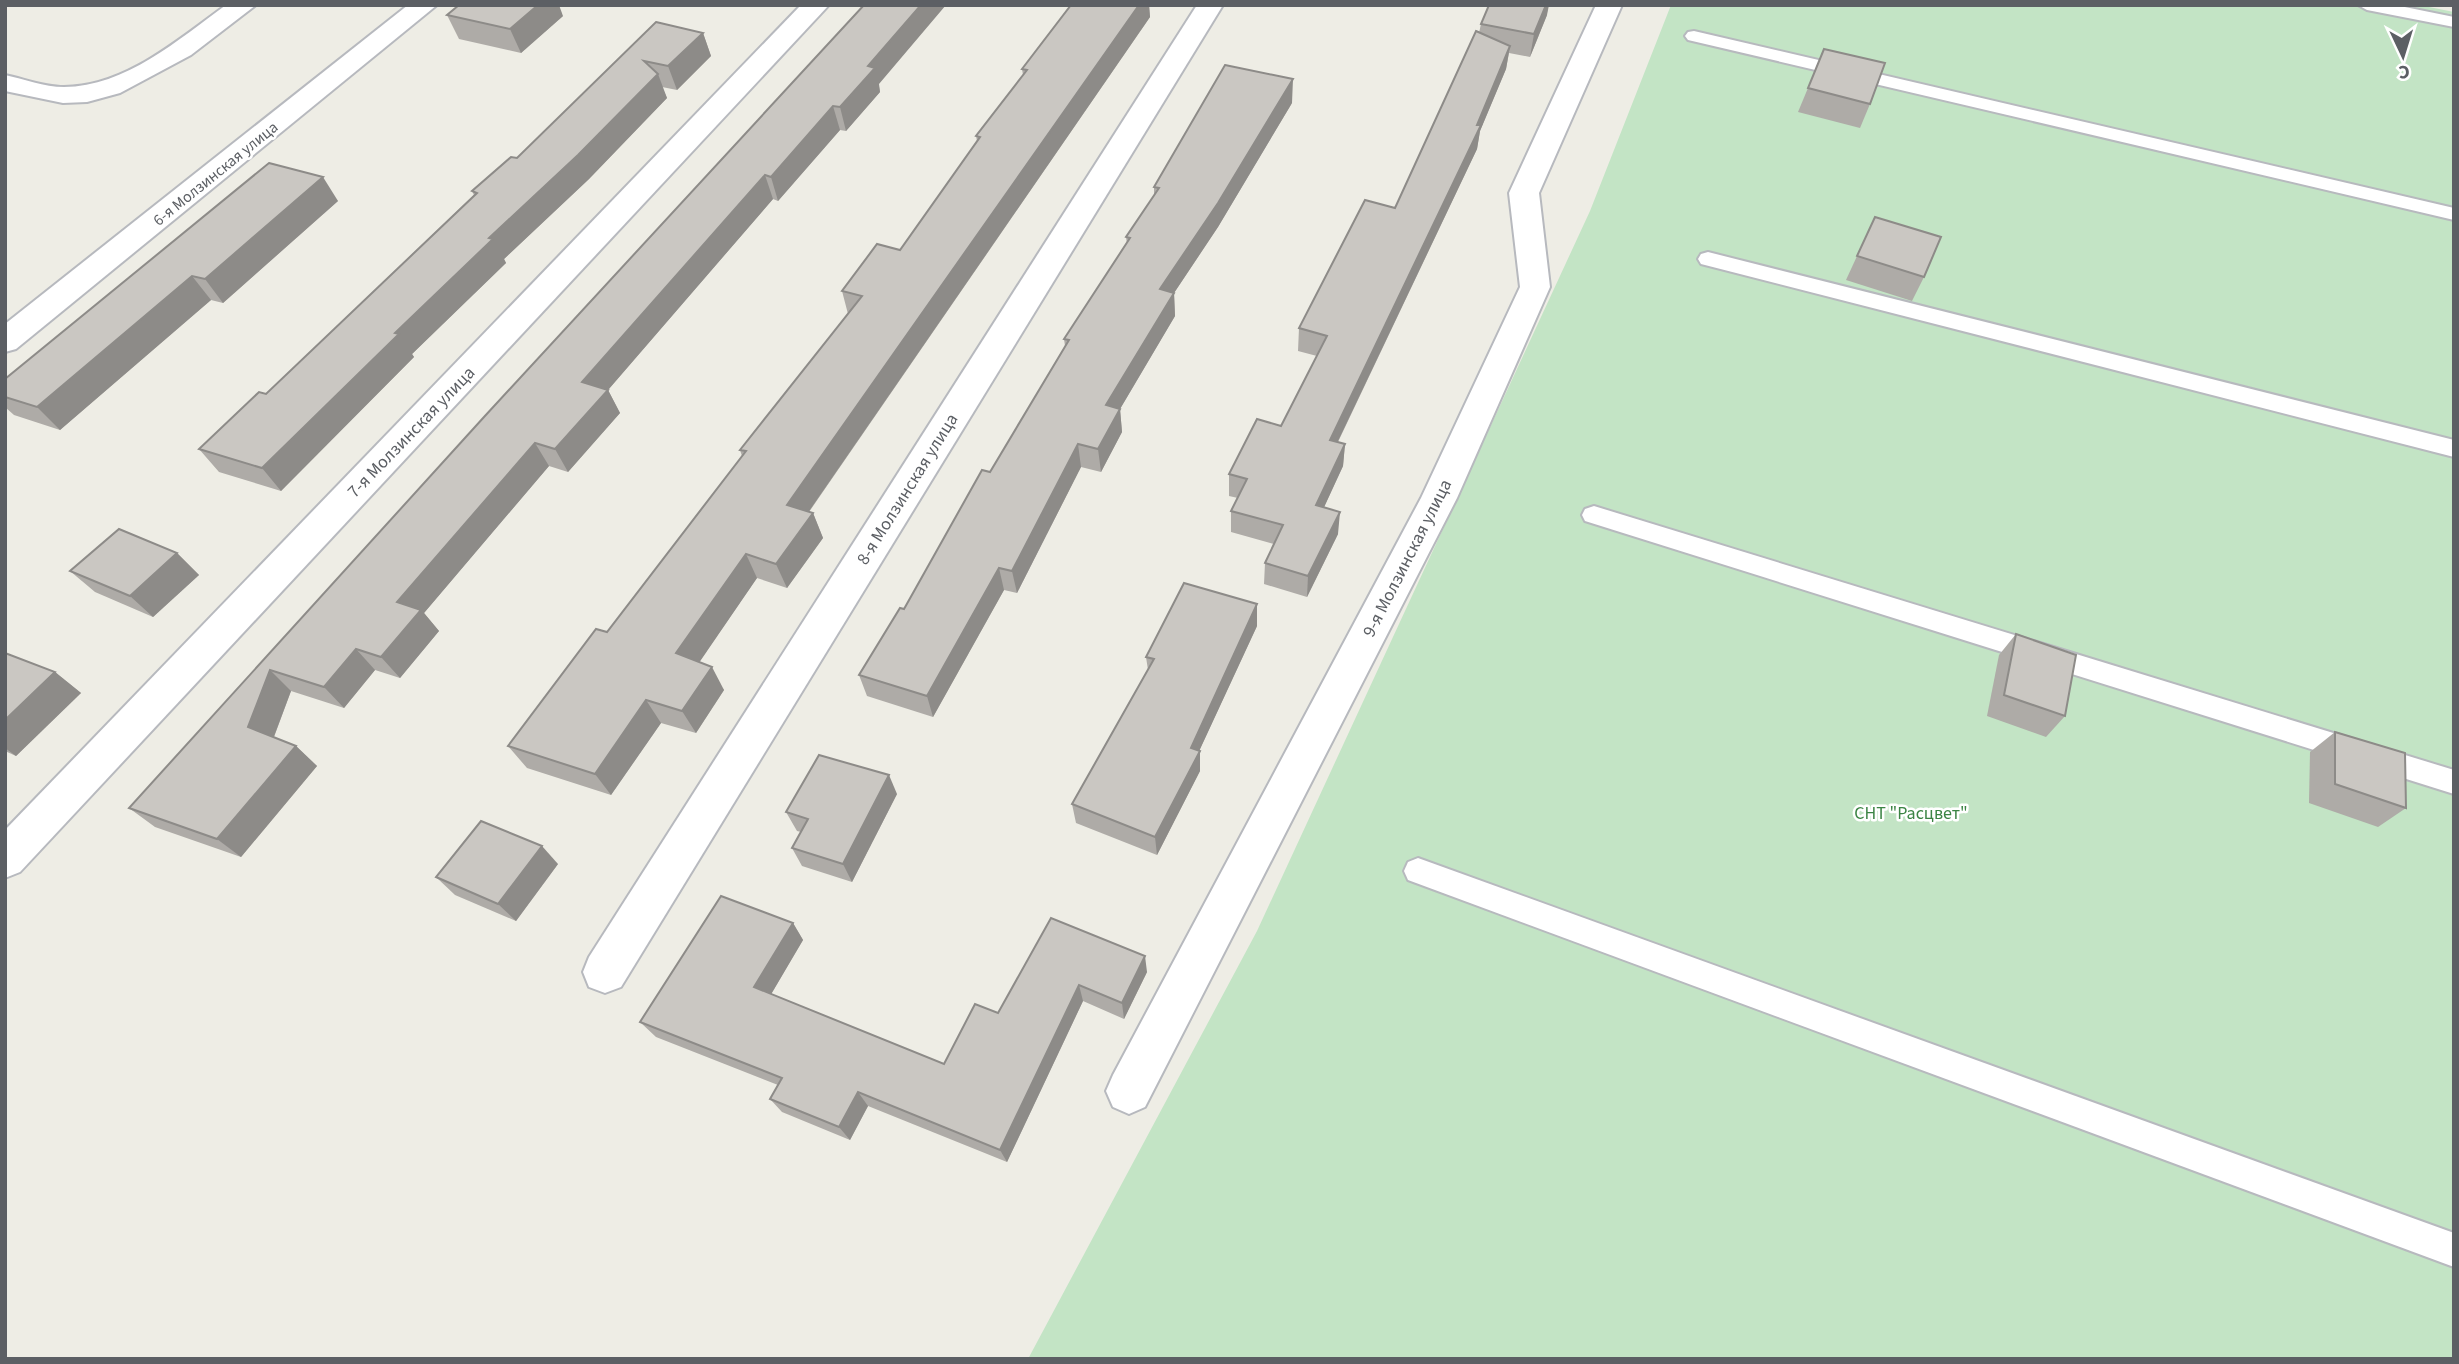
<svg xmlns="http://www.w3.org/2000/svg" width="2459" height="1364" font-family="'Source Sans 3',sans-serif">
<style>
.green{fill:#c3e4c5}
.lines{fill:none;stroke-linecap:round;stroke-linejoin:round}
.service-casing{stroke:#b7b9be;stroke-width:4}
.minor-casing{stroke:#b7b9be;stroke-width:4}
.service{fill:#fff;fill-rule:evenodd}
.minor{fill:#fff;fill-rule:evenodd}
.wall{fill:#aeaba7}
.shaded-wall{fill:#8d8b88}
.building{fill:#cac7c2;stroke:#8d8b88;stroke-width:2}
.labels{text-anchor:middle;stroke-width:5;stroke-linejoin:round;paint-order:stroke}
.far-street-label{font-size:16px;fill:#5c5f64;stroke:#fff}
.street-label{font-size:18px;fill:#5c5f64;stroke:#fff}
.park-label{font-size:18px;fill:#3b8444;stroke:#fff}
</style>
<rect width="100%" height="100%" fill="#eeede5"/>
<!-- green -->
<path class="green" d="M1671,5H2419L2454,12V1359H1028L1257,931L1590,211Z"/>
<g class="lines">
<!-- service casing -->
<g class="service-casing">
<g id="service">
<path d="M2358,5H2395L2454,17V27L2367,10Z"/>
<path d="M1694,31L2454,208V220L1688,40L1685,36L1688,32Z"/>
<path d="M1708,252L2454,440V457L1701,264L1698,259L1701,254Z"/>
<path d="M1594,506L2454,770V794L1585,521L1582,515L1585,509Z"/>
<path d="M1418,858L2454,1233V1267L1408,880L1404,871L1408,862Z"/>
</g>
</g>
<!-- minor casing -->
<g class="minor-casing">
<g id="minor">
<path d="M226,5H256L191,55L120,93L87,102L63,103L5,91V75C24,79 44,87 64,87C125,87 179,39 226,5Z"/>
<path d="M408,5H437L16,349L5,352V324Z"/>
<path d="M801,5H829L20,872L5,878V830Z"/>
<path d="M1197,5H1223L621,987L605,993L589,987L583,972L589,957Z"/>
<path d="M1596,5H1622L1539,193L1550,287L1457,498L1145,1107L1129,1114L1113,1107L1106,1091L1113,1075L1421,498L1520,287L1509,193Z"/>
</g>
</g>
<!-- service -->
<use href="#service" class="service"/>
<!-- minor -->
<use href="#minor" class="minor"/>
</g>
<!-- wall -->
<g class="wall">
<path d="M864,5L880,92L846,131L840,130L778,201L773,199L608,390L620,413L568,472L549,466L424,613L439,631L400,678L375,670L344,708L291,691L274,737L296,746L317,766L241,857L155,827L129,808Z"/>
<path d="M1071,5H1149L1150,17L809,512L813,513L823,538L787,588L757,578L699,662L724,690L696,733L661,723L611,795L527,768L508,746L607,632L742,456L740,450L848,314L842,291L900,250L977,141L976,136L1023,75L1022,69Z"/>
<path d="M447,15L563,16L521,53L459,39Z"/>
<path d="M1547,15L1530,57L1509,53L1506,69L1480,131L1477,149L1338,442L1345,444L1343,466L1324,507L1338,534L1307,597L1264,584L1265,563L1274,544L1231,532V511L1238,498L1229,496V474L1281,426L1317,356L1298,351L1299,328L1395,208L1479,33L1481,24Z"/>
<path d="M656,22L703,33L711,56L677,90L662,87L667,98L589,179L504,259L506,263L412,354L414,357L281,491L219,472L199,449L266,394L474,195L472,191L517,158Z"/>
<path d="M1808,88L1870,104L1860,128L1798,112Z"/>
<path d="M1292,103L1218,227L1174,293L1175,316L1120,409L1122,432L1101,472L1081,467L1017,593L1004,590L933,717L867,696L859,675L904,609L990,472L1065,346L1064,339L1127,244L1126,237L1154,196V187Z"/>
<path d="M269,163L338,201L223,303L211,300L60,430L14,415L5,407V379Z"/>
<path d="M1875,217L1924,277L1912,301L1846,280Z"/>
<path d="M177,553L199,575L153,617L95,592L70,571Z"/>
<path d="M1257,626L1199,751L1200,771L1157,855L1076,823L1072,804L1148,670L1146,657Z"/>
<path d="M2016,634L2065,716L2046,737L1987,716L1999,655Z"/>
<path d="M5,653L55,672L81,693L16,756L5,751Z"/>
<path d="M2335,732L2406,808L2378,827L2309,803L2310,752Z"/>
<path d="M897,794L852,882L802,866L792,848L801,832L797,831L786,812Z"/>
<path d="M558,864L516,921L455,895L436,877Z"/>
<path d="M1051,918L1147,972L1124,1019L1083,1001L1007,1162L868,1106L850,1140L782,1112L770,1099L778,1085L656,1037L640,1022L793,923L803,940L771,994L944,1064L998,1013Z"/>
</g>
<!-- shaded-wall -->
<g class="shaded-wall">
<path d="M538,5H559L563,16L521,53L510,29Z"/>
<path d="M921,5H946L879,84L880,92L846,131L840,107L868,66Z"/>
<path d="M1139,5H1149L1150,17L796,530L787,505Z"/>
<path d="M1546,5H1549L1547,15L1530,57L1534,34Z"/>
<path d="M703,33L711,56L677,90L668,66Z"/>
<path d="M1510,46L1506,69L1480,131L1477,149L1328,462L1330,440L1477,125Z"/>
<path d="M658,74L667,98L589,179L504,259L506,263L412,354L414,357L281,491L262,468L489,238Z"/>
<path d="M1293,79L1292,103L1218,227L1174,293L1175,316L1120,409L1122,432L1101,472L1098,449L1106,405L1160,289Z"/>
<path d="M833,106L840,130L778,201L771,177Z"/>
<path d="M765,175L773,199L608,390L620,413L568,472L555,449L582,382Z"/>
<path d="M323,177L338,201L223,303L205,279Z"/>
<path d="M192,276L211,300L60,430L37,407Z"/>
<path d="M535,443L549,466L424,613L439,631L400,678L381,657L397,602Z"/>
<path d="M1078,444L1081,467L1017,593L1012,571Z"/>
<path d="M1345,444L1343,466L1315,527L1316,505Z"/>
<path d="M1340,512L1338,534L1307,597L1308,576Z"/>
<path d="M813,513L823,538L787,588L776,564Z"/>
<path d="M177,553L199,575L153,617L130,596Z"/>
<path d="M746,554L757,578L690,676L676,653Z"/>
<path d="M999,568L1004,590L933,717L927,696Z"/>
<path d="M1257,604V626L1195,760L1200,751V771L1157,855L1155,837L1191,748Z"/>
<path d="M356,649L375,670L344,708L324,687Z"/>
<path d="M712,667L724,690L696,733L682,711Z"/>
<path d="M270,670L291,691L270,747L248,727Z"/>
<path d="M55,672L81,693L16,756L5,748V720Z"/>
<path d="M646,700L661,723L611,795L595,774Z"/>
<path d="M296,746L317,766L241,857L217,839Z"/>
<path d="M889,775L897,794L852,882L843,864Z"/>
<path d="M542,846L558,864L516,921L498,904Z"/>
<path d="M793,923L803,940L766,1003L754,987Z"/>
<path d="M1145,956L1147,972L1124,1019L1122,1003Z"/>
<path d="M1079,985L1083,1001L1007,1162L1000,1150Z"/>
<path d="M858,1092L868,1106L850,1140L839,1127Z"/>
</g>
<!-- building -->
<g class="building">
<path d="M459,5H538L510,29L447,15Z"/>
<path d="M864,5H921L868,66L875,68L840,107L833,106L771,177L765,175L582,382L608,390L555,449L535,443L397,602L421,610L381,657L356,649L324,687L270,670L248,727L296,746L217,839L129,808L484,417Z"/>
<path d="M1071,5H1139L787,505L813,513L776,564L746,554L676,653L712,667L682,711L646,700L595,774L508,746L596,629L607,632L746,451L740,450L862,296L842,291L877,244L900,250L980,137L976,136L1027,70L1022,69Z"/>
<path d="M1489,5H1546L1534,34L1481,24Z"/>
<path d="M656,22L703,33L668,66L644,61L658,74L578,155L489,238L493,239L395,333L399,334L262,468L199,449L259,392L266,394L477,193L472,191L511,157L517,158Z"/>
<path d="M1476,31L1510,46L1477,125H1481L1330,440L1345,444L1316,505L1340,512L1308,576L1265,563L1283,525L1231,511L1247,479L1229,474L1257,419L1281,426L1327,336L1299,328L1365,200L1395,208Z"/>
<path d="M1824,49L1885,63L1870,104L1808,88Z"/>
<path d="M1225,65L1293,79L1218,203L1160,289L1174,293L1106,405L1120,409L1098,449L1078,444L1012,571L999,568L927,696L859,675L900,608L904,609L982,470L990,472L1069,340L1064,339L1130,238L1126,237L1159,188L1154,187Z"/>
<path d="M269,163L323,177L205,279L192,276L37,407L5,397V379Z"/>
<path d="M1875,217L1941,237L1924,277L1857,256Z"/>
<path d="M119,529L177,553L130,596L70,571Z"/>
<path d="M1184,583L1257,604L1191,748L1200,751L1155,837L1072,804L1154,659L1146,657Z"/>
<path d="M2016,634L2076,655L2065,716L2004,695Z"/>
<path d="M5,653L55,672L5,720Z"/>
<path d="M2335,732L2405,753L2406,808L2335,784Z"/>
<path d="M819,755L889,775L843,864L792,848L808,819L786,812Z"/>
<path d="M481,821L542,846L498,904L436,877Z"/>
<path d="M721,896L793,923L754,987L944,1064L975,1004L998,1013L1051,918L1145,956L1122,1003L1079,985L1000,1150L858,1092L839,1127L770,1099L782,1078L640,1022Z"/>
</g>
<g class="labels">
<!-- far-street labels -->
<g class="far-street-label">
<text transform="translate(215 173) rotate(-39)" y="6">6-я Молзинская улица</text>
</g>
<!-- street labels -->
<g class="street-label">
<text transform="translate(411 432) rotate(-46)" y="6">7-я Молзинская улица</text>
<text transform="translate(907 489) rotate(-58)" y="6">8-я Молзинская улица</text>
<text transform="translate(1407 558) rotate(-63)" y="6">9-я Молзинская улица</text>
</g>
<!-- park labels -->
<g class="park-label">
<text x="1911" y="819">СНТ "Расцвет"</text>
</g>
</g>
<!-- border -->
<rect width="2459" height="1364" fill="none" stroke="#5c5f64" stroke-width="14"/>
<!-- north arrow -->
<g transform="translate(2403 56) rotate(176)" stroke="#ffffff" stroke-width="5" paint-order="stroke">
<path d="M0-5L12 26L0 18L-12 26Z" fill="#5c5f64"/>
<text y="-10" font-size="19" font-weight="bold" text-anchor="middle" fill="#5c5f64">С</text>
</g>
</svg>
